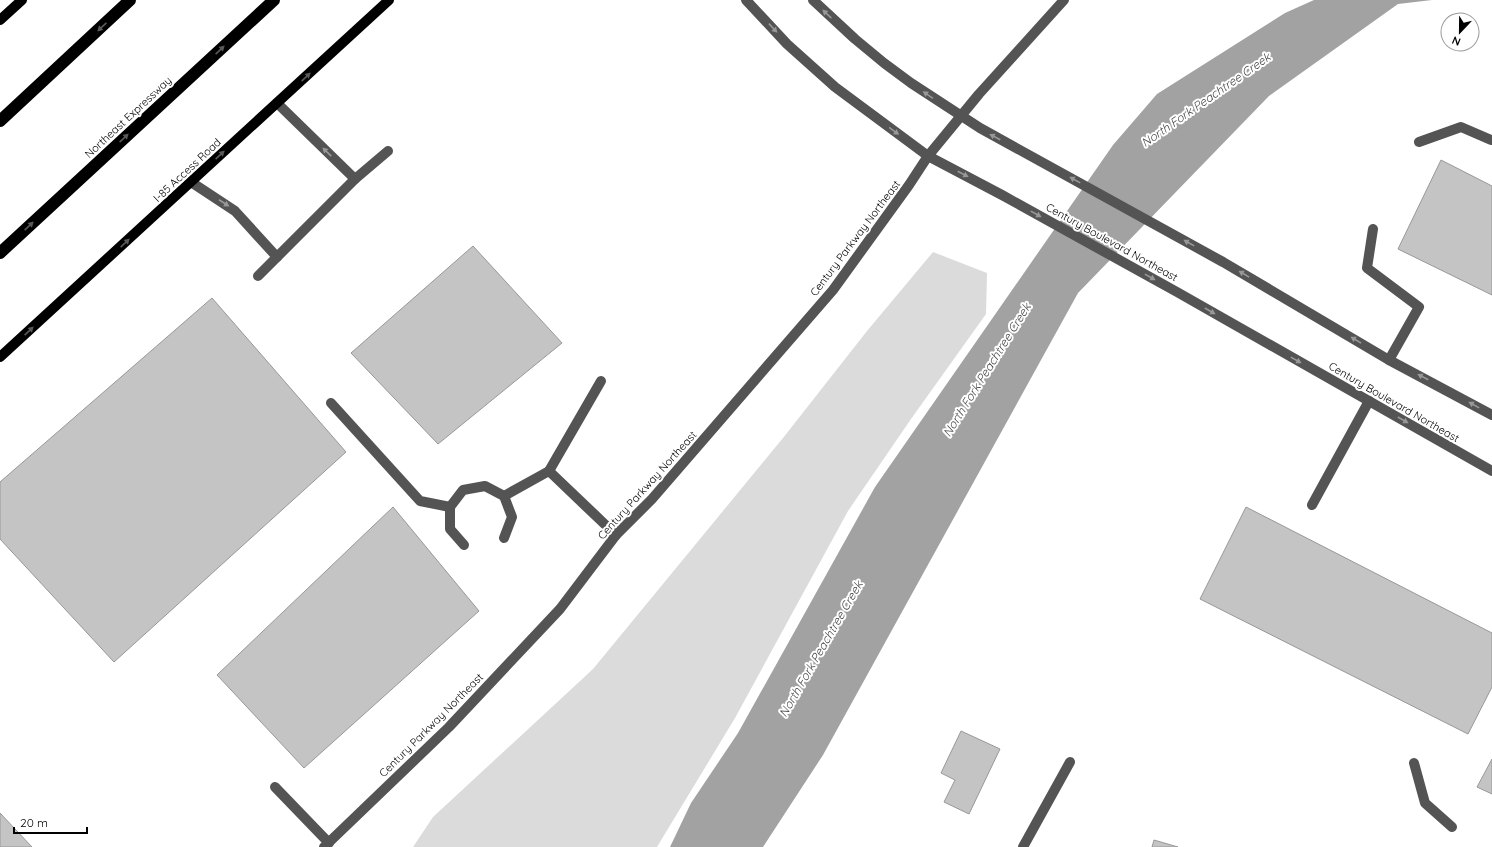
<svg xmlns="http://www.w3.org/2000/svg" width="1492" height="847" font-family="Quicksand,sans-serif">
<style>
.green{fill:#dbdbdb}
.water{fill:#a2a2a2}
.building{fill:#c4c4c4;stroke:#989898}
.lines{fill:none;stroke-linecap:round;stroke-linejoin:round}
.minor{stroke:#545454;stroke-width:10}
.major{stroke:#000;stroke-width:10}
.highway{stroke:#000;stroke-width:12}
.oneway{fill:#989898}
.oneway2{fill:#595959}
.labels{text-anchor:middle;stroke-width:4;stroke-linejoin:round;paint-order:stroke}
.street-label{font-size:11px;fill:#000;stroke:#fff}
.water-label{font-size:12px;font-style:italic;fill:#434343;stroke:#fff}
</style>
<rect width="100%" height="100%" fill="#fff"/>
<!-- green -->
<path class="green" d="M933,252L987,273L986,314L911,419L848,511L735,718L657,847H413L433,817L593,669L783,438L867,331Z"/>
<!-- water -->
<path class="water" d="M1314,0H1432L1398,4L1269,96L1078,293L823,755L763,847H670L691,803L738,733L875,487L1113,145L1157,94L1285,13Z"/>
<!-- building -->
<g class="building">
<path d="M1441,160L1492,186V295L1398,249Z"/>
<path d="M473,246L562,343L438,444L351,353Z"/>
<path d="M212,298L346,452L114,662L0,539V482Z"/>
<path d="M393,507L479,611L304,768L217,675Z"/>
<path d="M1246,507L1492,633V687L1468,734L1200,599Z"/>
<path d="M961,731L1000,749L969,814L944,802L955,780L941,773Z"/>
<path d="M1492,759V794L1477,787Z"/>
<path d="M0,813L32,847H0Z"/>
<path d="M1154,840L1178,847H1152Z"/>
</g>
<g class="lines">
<!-- minor -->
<g class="minor">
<path d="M746,0L787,44L835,87L928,156L1002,195L1177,292L1492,471"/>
<path d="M813,0L855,39L884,63L911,83L980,128L1223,262L1389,360L1492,415"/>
<path d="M277,103L355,179"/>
<path d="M1419,142L1461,127L1491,140"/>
<path d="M191,182L235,211L277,257"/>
<path d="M1373,229L1367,268L1419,307L1389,360"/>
<path d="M258,276L355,179L388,151"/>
<path d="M331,403L420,501L450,507"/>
<path d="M549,471L601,381"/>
<path d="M504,496L549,471L616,535"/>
<path d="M1312,505L1369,401"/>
<path d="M464,545L450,529V507L463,490L485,486L504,496L512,517L504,538"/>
<path d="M1414,763L1425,803L1452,827"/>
<path d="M275,787L329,843"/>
<path d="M324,847L449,727L560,609L616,535L652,499L833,290L909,185L928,156L979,94L1064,0"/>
<path d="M1023,847L1070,762"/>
</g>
<!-- major -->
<g class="major">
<path d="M0,20L22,0"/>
<path d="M0,357L389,0"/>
</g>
<!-- highway -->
<g class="highway">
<path d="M0,121L130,0"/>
<path d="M0,253L274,0"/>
</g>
</g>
<!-- one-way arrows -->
<defs><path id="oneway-solid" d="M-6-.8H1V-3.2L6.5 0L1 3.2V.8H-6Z"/></defs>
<g class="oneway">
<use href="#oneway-solid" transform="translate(827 14) rotate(-137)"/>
<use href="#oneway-solid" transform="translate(773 28) rotate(47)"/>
<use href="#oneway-solid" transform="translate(928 95) rotate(-146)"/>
<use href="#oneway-solid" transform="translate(894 131) rotate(36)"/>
<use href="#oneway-solid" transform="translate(995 137) rotate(-152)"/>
<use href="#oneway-solid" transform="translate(327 152) rotate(-136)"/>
<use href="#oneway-solid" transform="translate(963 174) rotate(28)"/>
<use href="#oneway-solid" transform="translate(1075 180) rotate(-151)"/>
<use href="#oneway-solid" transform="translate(224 203) rotate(33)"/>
<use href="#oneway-solid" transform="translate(1036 214) rotate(29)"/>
<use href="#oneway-solid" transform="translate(1189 243) rotate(-151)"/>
<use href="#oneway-solid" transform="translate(1244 274) rotate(-149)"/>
<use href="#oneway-solid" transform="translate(1150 277) rotate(29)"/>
<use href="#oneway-solid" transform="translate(1210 311) rotate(30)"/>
<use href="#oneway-solid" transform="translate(1356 340) rotate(-149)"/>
<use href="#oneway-solid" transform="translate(1296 360) rotate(29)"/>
<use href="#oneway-solid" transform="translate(1423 377) rotate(-152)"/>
<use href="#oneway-solid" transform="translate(1474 405) rotate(-151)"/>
<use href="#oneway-solid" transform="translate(1403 420) rotate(30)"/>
</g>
<g class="oneway2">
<use href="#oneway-solid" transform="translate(102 27) rotate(137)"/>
<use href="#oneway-solid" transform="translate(220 50) rotate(-43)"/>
<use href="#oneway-solid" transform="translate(306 77) rotate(-43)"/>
<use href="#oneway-solid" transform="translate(124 138) rotate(-43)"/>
<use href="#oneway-solid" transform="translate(220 155) rotate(-43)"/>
<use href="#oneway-solid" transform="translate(29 226) rotate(-43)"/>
<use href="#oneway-solid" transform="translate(125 243) rotate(-43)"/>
<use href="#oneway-solid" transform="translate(29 331) rotate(-43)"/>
</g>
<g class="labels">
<!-- street labels -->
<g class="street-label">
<text transform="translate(128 117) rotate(-43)" y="4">Northeast Expressway</text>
<text transform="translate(187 170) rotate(-43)" y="4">I-85 Access Road</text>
<text transform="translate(855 238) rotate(-53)" y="4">Century Parkway Northeast</text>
<text transform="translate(1112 242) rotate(29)" y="4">Century Boulevard Northeast</text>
<text transform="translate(1394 402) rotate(30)" y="4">Century Boulevard Northeast</text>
<text transform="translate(647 485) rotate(-48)" y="4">Century Parkway Northeast</text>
<text transform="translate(431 725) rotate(-45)" y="4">Century Parkway Northeast</text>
</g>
<!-- water labels -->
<g class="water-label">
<text transform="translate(1206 100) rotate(-35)" y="4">North Fork Peachtree Creek</text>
<text transform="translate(987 370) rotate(-58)" y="4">North Fork Peachtree Creek</text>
<text transform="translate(821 649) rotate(-60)" y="4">North Fork Peachtree Creek</text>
</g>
</g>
<!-- north arrow -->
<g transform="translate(1460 32) rotate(202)"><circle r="19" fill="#ffffff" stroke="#999999"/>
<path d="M0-3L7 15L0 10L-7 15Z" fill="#000000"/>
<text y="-6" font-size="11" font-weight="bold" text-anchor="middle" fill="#000000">N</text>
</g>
<!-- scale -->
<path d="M14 827v6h73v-6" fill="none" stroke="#000000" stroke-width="2"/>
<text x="20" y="827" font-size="12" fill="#000000" stroke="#ffffff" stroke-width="3" paint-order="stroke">20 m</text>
</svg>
